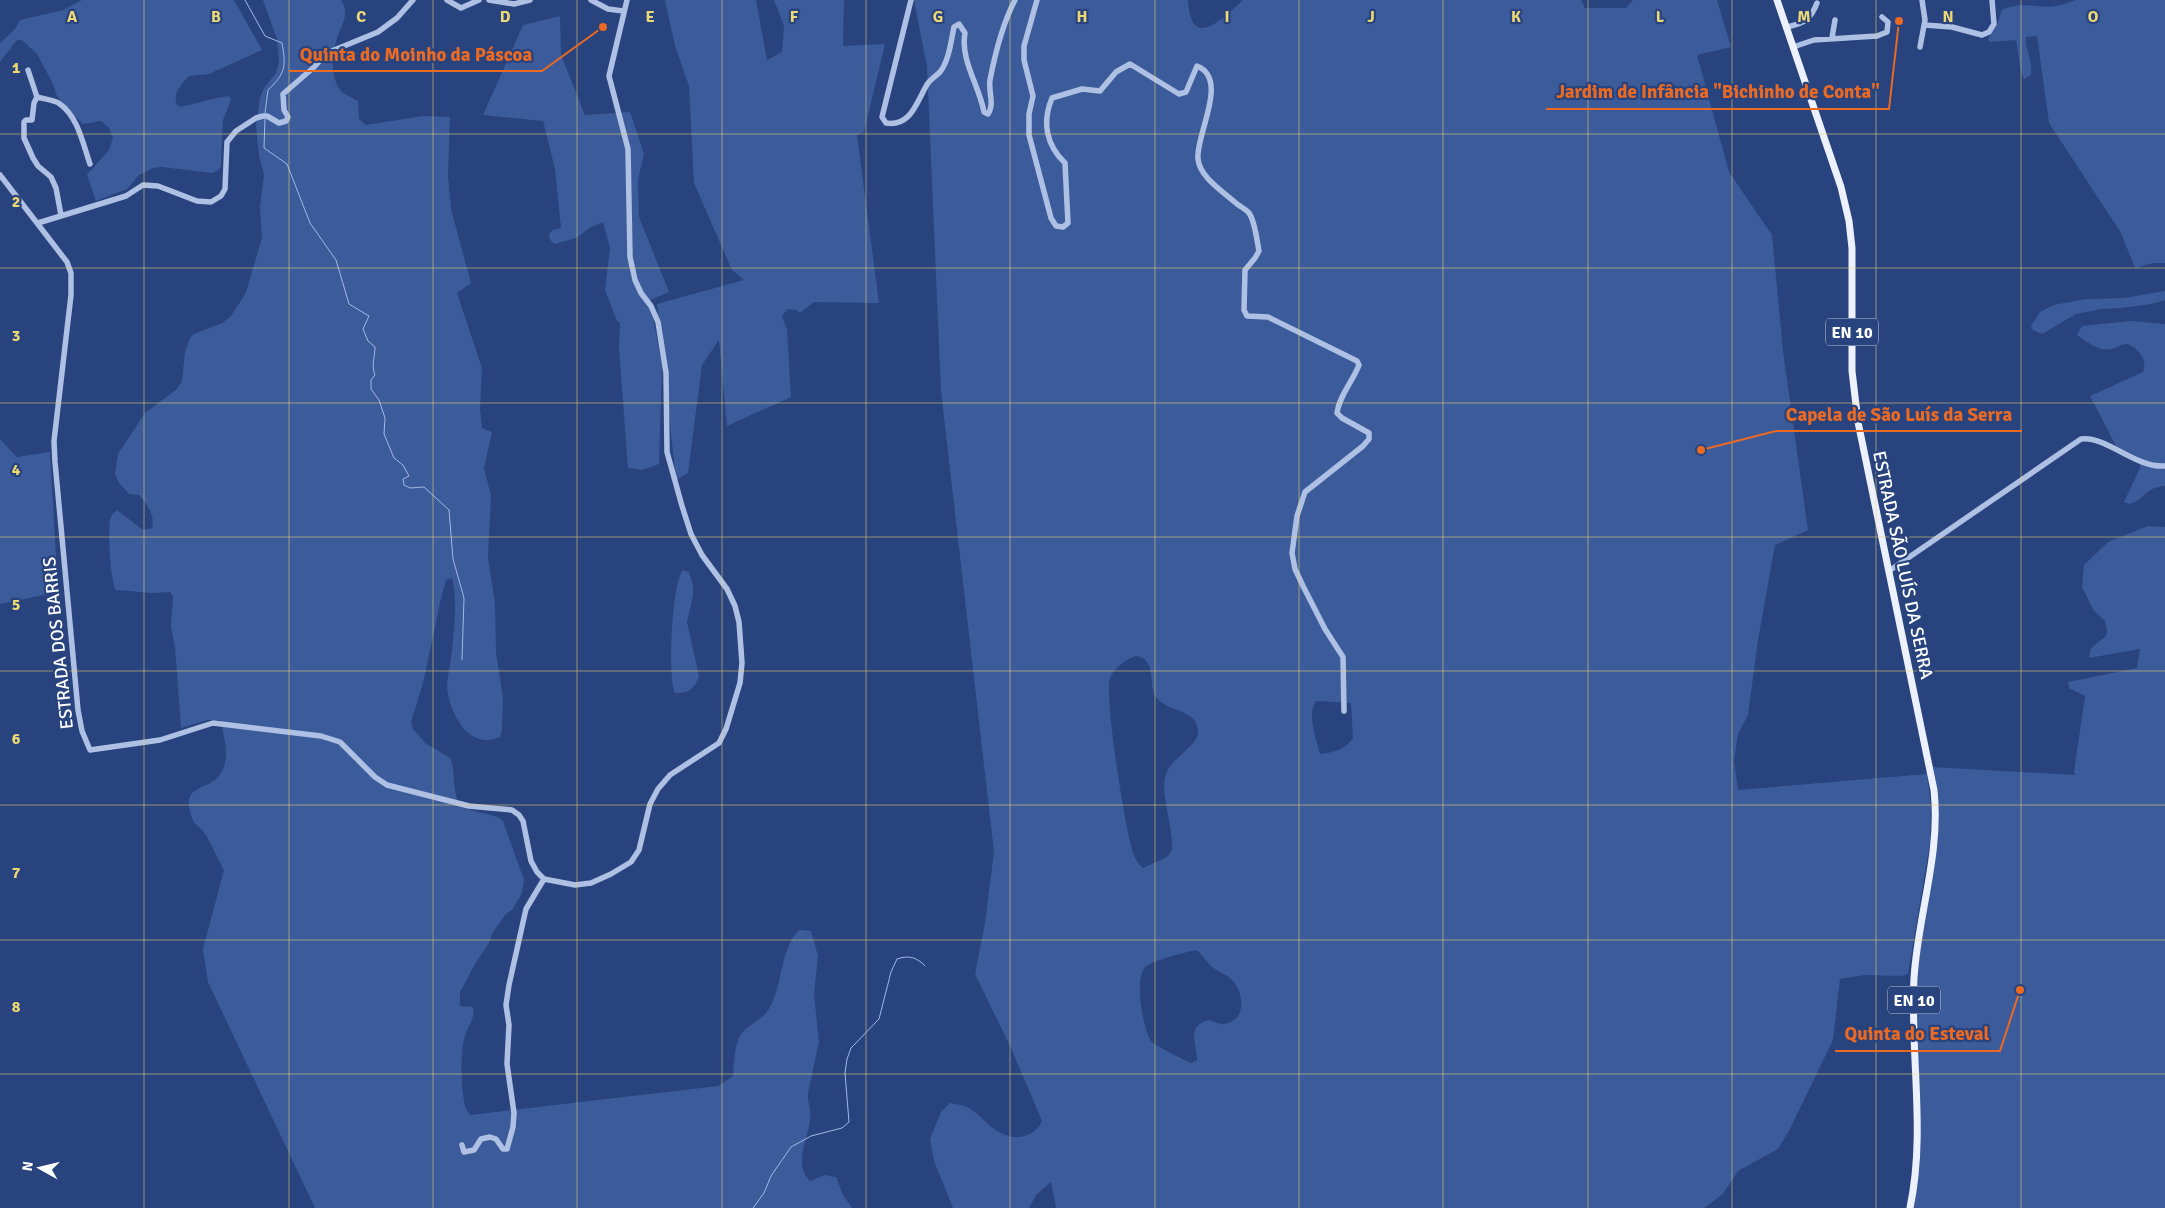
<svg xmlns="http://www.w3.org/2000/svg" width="2165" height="1208" font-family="Signika,sans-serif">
<rect width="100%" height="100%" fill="#28437d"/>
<!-- green -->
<path fill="#3c5b9a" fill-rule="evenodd" d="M82 0H234L262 50 209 74 189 76C181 85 172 93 177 105L181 107 216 98 229 96 231 100 223 120 221 166 219 170 212 173 162 167 153 168 139 175 127 189 96 201 87 175 109 150 113 138 109 128 101 121 83 124 75 117 57 96 52 82 37 54 22 40H17L0 62V43L15 29 20 20 63 10Z
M263 0H341C349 12 344 21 339 33 332 49 329 77 341 91 345 95 353 98 358 101L359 119 366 125 423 116 450 117 448 176 451 209 471 283 457 293 482 368 480 409 482 428 492 432 484 468 491 496 488 557 495 604 496 652 503 698 502 730 500 737C469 751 450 714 447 688 447 679 450 667 451 658 454 632 458 603 452 578L446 580 442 594 423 683 411 722 413 729 425 743 450 758C456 772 452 787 458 801 463 814 494 811 503 821L524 880 522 893 512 910 506 914 493 932 489 943 475 964 460 992V1006L473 1007C476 1020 466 1027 464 1040 460 1057 461 1092 466 1109L470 1115 718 1086 733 1076C734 1064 734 1049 739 1038 744 1026 759 1022 767 1012 784 987 778 952 799 930L811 931 818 956 814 994 819 1042 808 1093C807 1102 812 1111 810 1120 808 1139 793 1165 810 1181L824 1175 836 1177 843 1195 852 1208H315L208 982 203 949 224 870C219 862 208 836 202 830 197 825 193 823 191 815 180 780 213 794 223 769 230 752 223 737 221 720H207L181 728 175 647 171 627 173 596 170 592 152 593 116 590C110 581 108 531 110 520 111 516 113 513 117 510L143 530 152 528C155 515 148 506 139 495L129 494 119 483 115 474 118 454 145 413 177 389 182 381 185 352 190 338 194 334 222 323 230 317 241 301 246 292 262 238 260 207 264 175 259 156 256 126 260 97 264 88 276 73 279 63 277 39Z
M665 0H756L767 60 782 52 784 26 774 0H844L843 46 885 44 864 132 857 135 879 303 814 302 800 313 797 310 788 309 782 316 787 330 791 397 727 426 719 340 702 365 688 473 676 480 657 304 744 280 732 270 694 183 689 86 675 46Z
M914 0H1188C1191 52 1222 19 1243 0H1581L1585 8H1626L1633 0H1717L1731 47 1697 55 1729 172 1772 235 1783 351 1808 530 1775 545 1758 640 1748 715 1738 734 1734 761 1738 790 1927 774 1931 808 1930 843 1908 974 1901 976 1865 975 1840 979 1833 1040 1789 1131 1778 1149 1738 1171 1723 1194 1704 1208H1056L1051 1182 1036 1195 1029 1208H953L934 1161 930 1139 941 1112 950 1103C956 1104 963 1105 969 1108 981 1115 990 1129 1003 1134 1018 1141 1035 1136 1042 1121L1011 1048 975 974 985 923 994 852 941 391 927 67ZM1136 656C1158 660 1147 683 1156 697 1166 712 1199 709 1198 732 1198 746 1171 758 1166 774 1159 792 1174 828 1172 850L1167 857 1143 868C1135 861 1132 851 1130 841 1124 819 1104 694 1110 678 1114 668 1126 659 1136 656ZM1317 701 1351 703 1353 738C1344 750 1335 752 1321 754L1319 751C1316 738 1306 711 1317 701ZM1196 950C1202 953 1204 959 1209 964 1215 971 1225 973 1232 980 1244 992 1247 1020 1225 1024 1220 1025 1215 1022 1210 1020 1185 1025 1197 1044 1197 1060L1191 1063C1186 1061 1152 1044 1151 1041 1143 1029 1134 979 1145 967 1152 961 1186 952 1196 950Z
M2075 0H2165V263H2153L2135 268 2121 233 2049 123 2037 36 2026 37C2025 49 2033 62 2031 75L2024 79 2021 71 2016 40 1990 42 1988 39 1997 25 2002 10C2023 0 2036 9 2056 6 2063 5 2069 2 2075 0Z
M560 16 561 55 585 115 630 112 644 154 638 180 639 217 669 292 650 300 662 366 659 464 642 470 628 468 619 348 620 323 617 321 605 290 610 248 603 222 591 227 576 238 555 244 550 240 549 234 553 230 561 228 555 169 543 121 483 115 523 25Z
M2165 291V300L2151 304 2121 308 2101 309 2076 314 2042 334 2033 330 2031 326 2040 312 2054 305 2086 299 2124 298Z
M2131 321 2165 324V486C2144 487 2143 502 2129 504L2124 502 2140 468 2139 457 2116 446 2090 396 2143 372C2148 360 2139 349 2128 344 2121 344 2118 347 2112 349 2099 352 2087 342 2077 335L2082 326Z
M0 439 17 457 50 452 58 592 0 604Z
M2148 526 2165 527V1208H1906L1914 1161 1915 975 1939 819 1938 793 1933 767 2075 775 2074 772 2085 696 2069 688 2068 682 2137 668 2140 649 2089 658 2091 648 2106 636 2107 631 2105 621 2094 611 2082 587 2084 565 2108 542Z
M683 570 689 572 693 585V596L687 622 699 676C695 688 689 694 675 693 667 679 672 582 683 570Z"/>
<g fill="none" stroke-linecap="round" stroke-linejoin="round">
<!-- stream -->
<path stroke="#a2b9e5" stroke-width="1" d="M245 0 265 36 282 43C286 66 286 73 268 90L265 113
M265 119 264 148 287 164 310 223 336 260 349 304 369 316 363 329 368 341 375 347C375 357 371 365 375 375L371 380V389L379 400 385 418 384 434 394 458 403 465 409 476 403 479 404 485 410 488 424 487 449 510 453 559 464 598 462 660
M753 1208 764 1193 771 1176 791 1147 811 1136 842 1128 849 1122 845 1073 847 1059 851 1048 879 1019 891 972 897 959C908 955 917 957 925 966"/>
<!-- minor -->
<path stroke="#aec0e4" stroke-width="5.5" d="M447 0 461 8 479 0
M489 0 514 4 530 0
M591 0 608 9 623 11
M911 0 882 117 886 123C912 127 917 100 928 83 931 79 936 76 940 72 949 61 951 41 954 27L959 24 965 33C960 60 979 85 984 112L988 114C995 104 988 91 990 80 995 54 1003 23 1015 0
M1037 0 1024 46V60L1033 96 1029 114V135L1051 218 1056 226 1063 227 1068 223 1065 163C1046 145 1042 122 1052 98L1082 89 1100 91 1116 72 1130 64 1179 94 1186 92 1197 66C1230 79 1195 136 1198 159 1200 178 1224 192 1237 204 1241 207 1247 210 1249 213 1255 221 1257 241 1259 251L1255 258 1245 270 1244 310 1247 316 1268 317 1357 361 1359 365C1353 381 1339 396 1337 413L1342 418 1369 433V439L1363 446 1305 492 1297 516 1292 553 1295 569 1303 586 1325 629 1343 657 1344 711
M1924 25 1952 27 1982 35 1989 32 1994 24 1992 0
M1787 27C1804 23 1810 21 1817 3
M1832 38 1835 20
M1793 47 1814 40 1877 36 1887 32 1888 22 1882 17
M1920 47 1925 20 1922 0
M28 70 37 97 34 103 32 120H26L24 122V138L33 158 38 166 51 177 56 188 61 215
M37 97C44 99 55 100 60 104 78 117 83 144 90 164
M0 175 67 262 71 273V295L54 441 55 462 78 710 82 731 90 750 160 740 213 723 321 736 340 742 375 777 387 785 469 806 512 810 519 815 523 821 531 861 537 872 544 879 575 885 591 883 611 874 631 862 639 850 650 804 658 789 670 775 719 743 726 729 740 683 742 663 739 622 735 606 727 589 702 555 691 534 682 506 667 452 666 373 658 322 651 306 641 293 635 280 630 257 628 149 609 76 627 0
M38 223 126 196 143 185 158 186 197 201 211 202 221 196 225 189 227 142 236 131 256 118 263 116H267L279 123 286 121 288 117 284 110 283 94 313 68 327 53 378 32 397 18 413 0
M1889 571 2081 439C2107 436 2135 468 2165 466
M462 1145 464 1152 474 1150 481 1139 490 1137 496 1139 503 1149H507L513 1127 514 1113 507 1064 509 1025 506 1005 509 985 526 909 544 879"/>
<!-- major -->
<path stroke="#edf1fd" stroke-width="7" d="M1777 0 1841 187 1849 221 1852 248V371L1858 422 1934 790C1941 854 1918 914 1914 978 1910 1055 1926 1132 1910 1208"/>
</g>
<!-- grid -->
<path fill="none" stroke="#ecd874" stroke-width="1" stroke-opacity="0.55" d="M144 0V1208M289 0V1208M433 0V1208M577 0V1208M722 0V1208M866 0V1208M1010 0V1208M1155 0V1208M1299 0V1208M1443 0V1208M1588 0V1208M1732 0V1208M1876 0V1208M2021 0V1208M0 134H2165M0 268H2165M0 403H2165M0 537H2165M0 671H2165M0 805H2165M0 940H2165M0 1074H2165"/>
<g text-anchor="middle" stroke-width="4.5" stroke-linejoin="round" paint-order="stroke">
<!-- shield labels -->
<g fill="#28437d" stroke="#bec7d8" stroke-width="1">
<rect x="1826" y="318.5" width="52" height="27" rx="4"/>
<rect x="1888" y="986.5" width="52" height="27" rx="4"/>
</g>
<g font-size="16" font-weight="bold" fill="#fff">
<text x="1852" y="338">EN 10</text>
<text x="1914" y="1006">EN 10</text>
</g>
<!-- street labels -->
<g font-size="18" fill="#fff" stroke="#28437d">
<text transform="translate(1903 565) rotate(78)" y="6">ESTRADA SÃO LUÍS DA SERRA</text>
<text transform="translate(58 643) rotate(-96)" y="6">ESTRADA DOS BARRIS</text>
</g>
</g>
<g font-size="16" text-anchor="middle" font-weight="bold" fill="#ecd874" stroke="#28437d" stroke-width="4.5" stroke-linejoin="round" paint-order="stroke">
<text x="72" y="22">A</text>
<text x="216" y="22">B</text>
<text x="361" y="22">C</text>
<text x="505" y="22">D</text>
<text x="650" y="22">E</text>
<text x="794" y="22">F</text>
<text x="938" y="22">G</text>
<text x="1082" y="22">H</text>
<text x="1227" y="22">I</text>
<text x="1371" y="22">J</text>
<text x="1516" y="22">K</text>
<text x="1660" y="22">L</text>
<text x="1804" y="22">M</text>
<text x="1948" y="22">N</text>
<text x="2093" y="22">O</text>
<text x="16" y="73">1</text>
<text x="16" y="207">2</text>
<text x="16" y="341">3</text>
<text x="16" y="475">4</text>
<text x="16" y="610">5</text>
<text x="16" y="744">6</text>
<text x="16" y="878">7</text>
<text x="16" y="1012">8</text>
</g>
<!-- callouts -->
<path fill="none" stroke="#ea6a24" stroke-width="2" d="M603 27L542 71H289M1899 21L1889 109H1546M1701 450L1776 431H2022M2020 990L2000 1051H1835"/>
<g fill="#ea6a24" stroke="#28437d" stroke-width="2">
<circle cx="603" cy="27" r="5"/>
<circle cx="1899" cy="21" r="5"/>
<circle cx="1701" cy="450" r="5"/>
<circle cx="2020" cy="990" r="5"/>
</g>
<g font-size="19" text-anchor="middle" font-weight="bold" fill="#ea6a24" stroke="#28437d" stroke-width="4.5" stroke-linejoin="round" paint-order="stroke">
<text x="416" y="61">Quinta do Moinho da Páscoa</text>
<text x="1718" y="98">Jardim de Infância "Bichinho de Conta"</text>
<text x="1899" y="421">Capela de São Luís da Serra</text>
<text x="1917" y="1040">Quinta do Esteval</text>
</g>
<!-- north arrow -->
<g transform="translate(40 1168) rotate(278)" stroke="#28437d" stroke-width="4" paint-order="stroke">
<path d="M0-4L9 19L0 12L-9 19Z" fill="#ffffff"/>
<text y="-8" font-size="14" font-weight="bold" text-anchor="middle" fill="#ffffff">N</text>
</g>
</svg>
